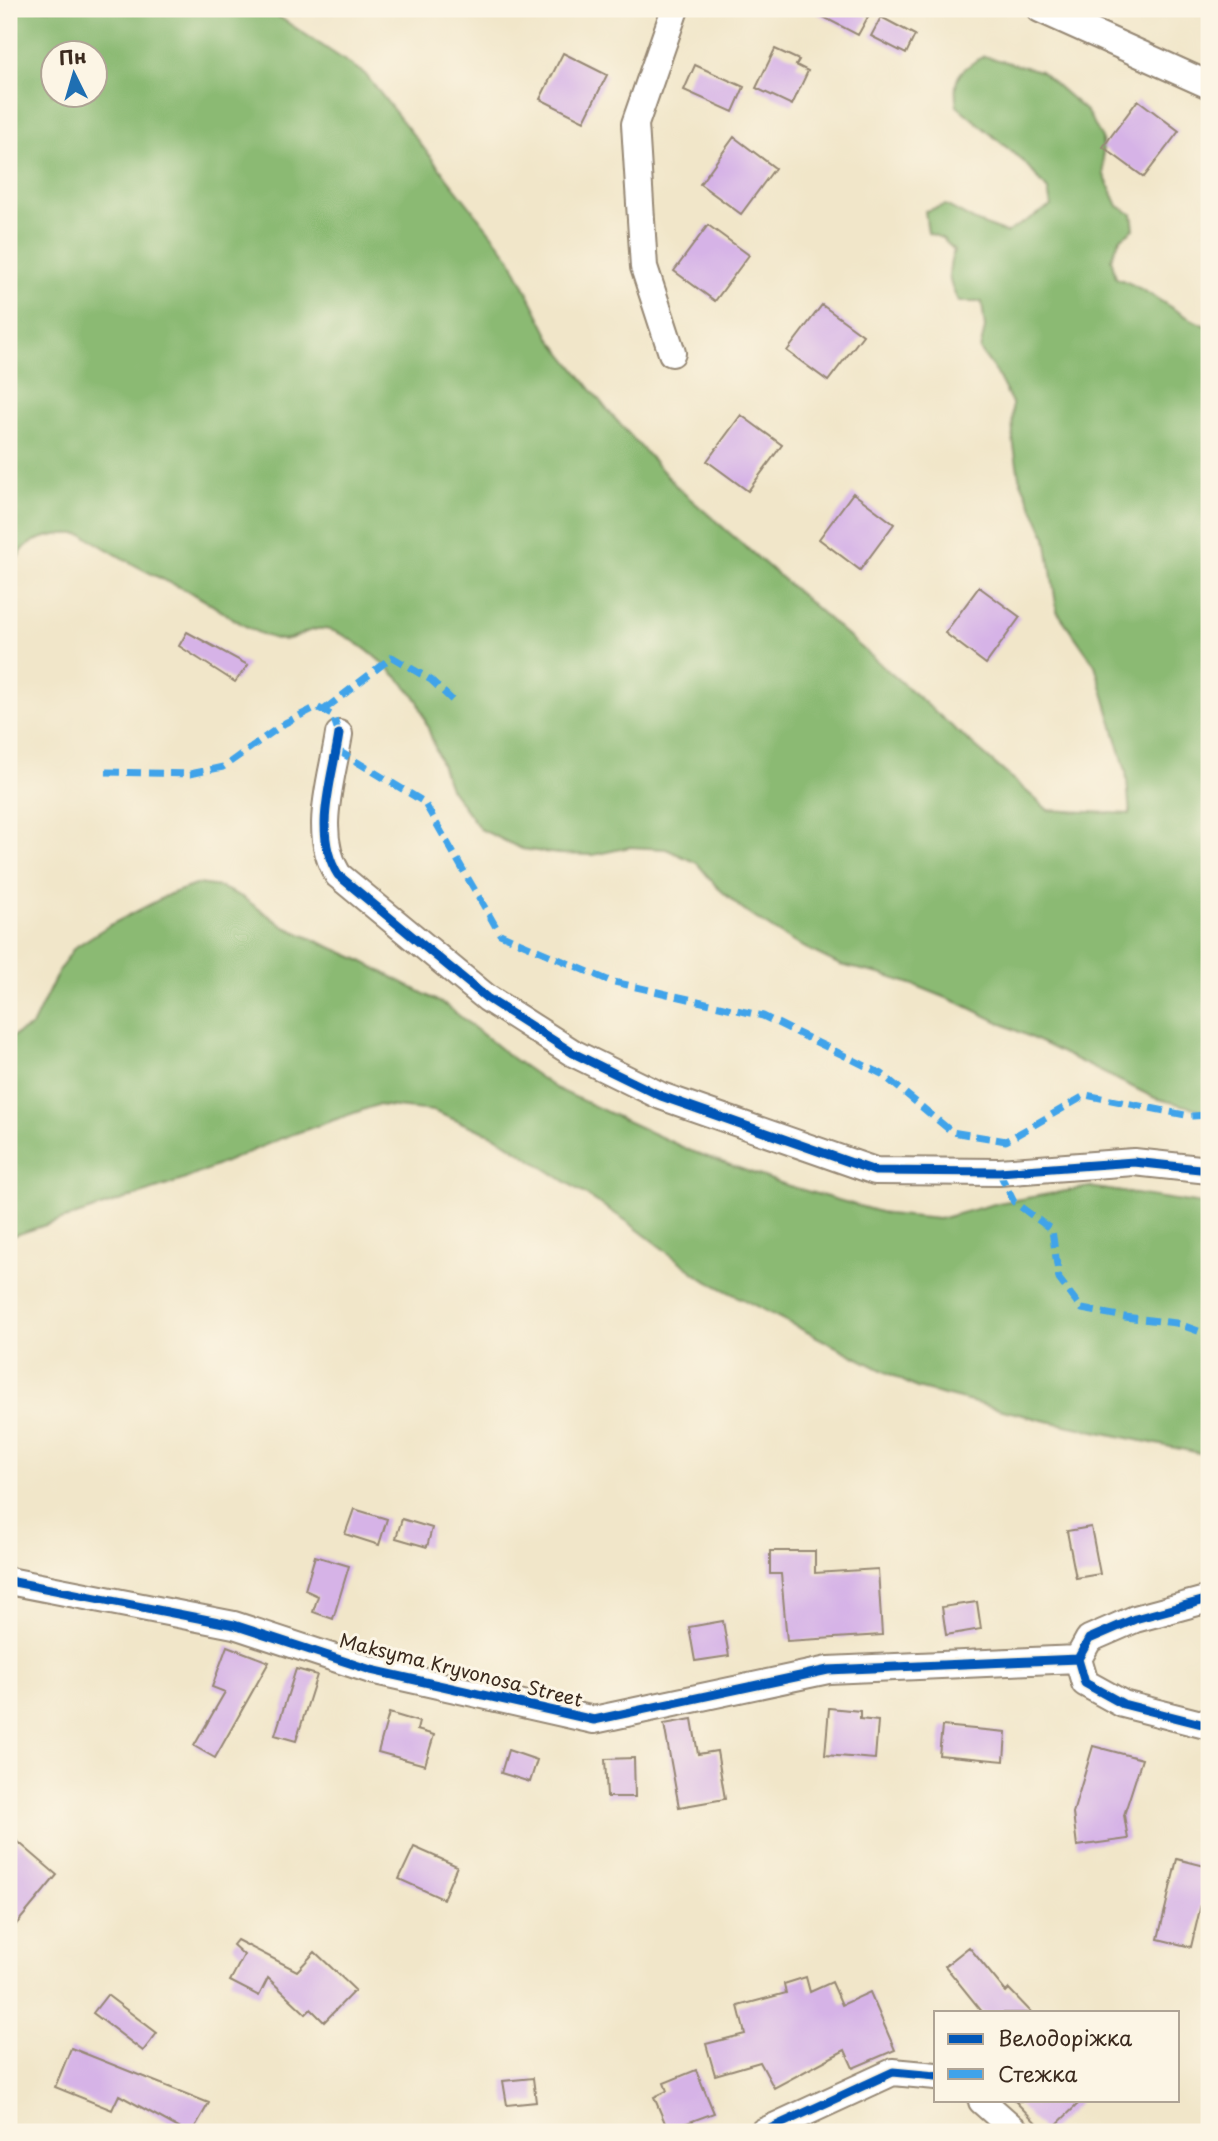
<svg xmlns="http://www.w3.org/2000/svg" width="1218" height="2141" font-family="'Playpen Sans',sans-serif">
<rect width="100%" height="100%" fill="#fcf5e5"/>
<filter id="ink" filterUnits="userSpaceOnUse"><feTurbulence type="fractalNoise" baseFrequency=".0143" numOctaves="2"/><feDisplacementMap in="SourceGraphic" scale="14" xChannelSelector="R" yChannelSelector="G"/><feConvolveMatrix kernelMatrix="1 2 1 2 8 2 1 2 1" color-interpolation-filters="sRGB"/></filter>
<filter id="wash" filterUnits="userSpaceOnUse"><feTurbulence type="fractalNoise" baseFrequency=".00686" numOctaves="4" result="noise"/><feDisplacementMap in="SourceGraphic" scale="28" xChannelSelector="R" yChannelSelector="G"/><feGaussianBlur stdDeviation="1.57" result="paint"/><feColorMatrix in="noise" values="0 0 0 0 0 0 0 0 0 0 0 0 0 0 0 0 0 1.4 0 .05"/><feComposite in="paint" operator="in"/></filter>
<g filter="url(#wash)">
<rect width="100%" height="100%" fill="#f1e6c9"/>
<!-- forest -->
<path fill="#8bba73" stroke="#637248" stroke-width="2" fill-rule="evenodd" d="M9 9H267L365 74 509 256 551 339 609 412 679 489 1048 810 1130 814 1126 771 1095 665 1057 611 1046 537 1019 477 1013 440 1012 403 996 372 980 350 985 328 982 302H959C947 281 947 272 954 250L942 238 928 233 925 211 946 205 975 221 1006 233 1051 206 1048 190 1024 162 957 106C952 77 959 70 984 56L1040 71 1087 112 1102 138 1104 175 1118 206 1132 214 1134 229 1120 239 1111 258 1116 278C1150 289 1175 315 1209 327V1112L1155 1098 964 1005 917 986 880 974 840 965 791 941 743 910 716 886 697 863 666 849 630 847 593 855 558 854 522 849 480 829 450 788 418 701C402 678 347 625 317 629 302 631 291 643 276 639 245 631 219 607 192 593 181 587 169 583 158 577 132 565 108 550 84 535 67 532 44 535 29 544 19 551 15 563 9 572ZM52 52H94V94H52Z
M198 884 220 887 242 897 285 927 360 960 447 1006 512 1058 555 1088 691 1151 789 1186 887 1214 939 1219 998 1203 1089 1187 1209 1205V1455L1042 1420 917 1388 703 1279 625 1220 495 1136 433 1111 377 1105 282 1138 183 1180 9 1237V1038L32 1026 58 972 74 948 108 926 170 894Z"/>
<g id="blocks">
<!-- building -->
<path fill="#d6b3e7" d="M808 9H853L868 17 858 35Z
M881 17 915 35 906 54 871 36Z
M775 49 799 60 796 65 808 71 792 105 756 88Z
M563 53 607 75 584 121 540 99Z
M695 65 744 87 733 112 684 90Z
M1138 100 1179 131 1144 177 1103 147Z
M734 137 775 168 741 214 700 184Z
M708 225 749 255 715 301 674 271Z
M822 305 863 335 828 381 787 351Z
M741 415 782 445 748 491 707 461Z
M853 493 894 524 860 570 819 539Z
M979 587 1020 617 986 664 945 633Z
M187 632 248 665 235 682 179 646Z
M354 1509 387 1519 379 1545 345 1534Z
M402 1519 432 1528 427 1547 396 1538Z
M1091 1527 1100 1574 1076 1578 1067 1531Z
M770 1551H815V1573L878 1569 882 1635 787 1641 781 1574H770Z
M315 1556 349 1566 333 1619 313 1612 318 1596 305 1590Z
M977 1602 981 1629 946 1635 942 1607Z
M723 1621 729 1656 695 1661 689 1627Z
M227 1646 269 1662 215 1758 194 1746 225 1692 212 1687Z
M296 1669 317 1675 296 1741 275 1735Z
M829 1708 860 1711V1719L878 1721 875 1759 825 1755Z
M389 1713 419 1722 417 1730 434 1735 425 1765 378 1752Z
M692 1719 698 1754 717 1751 725 1799 679 1807 664 1724Z
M942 1726 1006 1732 1004 1761 939 1755Z
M1093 1746 1142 1759 1124 1815 1128 1839 1077 1846 1073 1813Z
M508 1750 537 1760 530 1782 501 1773Z
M634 1758 635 1797H607L605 1759Z
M9 1834 57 1875 9 1933Z
M414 1847 457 1866 443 1899 399 1879Z
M1177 1859 1209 1867V1898L1203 1896 1191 1947 1158 1939Z
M237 1940 297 1971 315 1952 355 1990 324 2022 311 2009 306 2014 268 1978 259 1996 230 1981 244 1955 233 1945Z
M969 1947 1006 1992 1009 1989 1032 2013H983L945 1966Z
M806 1977 810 1992 832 1982 842 2005 870 1992 895 2050 853 2068 845 2050 774 2088 760 2062 715 2075 706 2044 745 2034 738 2006 786 1993 784 1984Z
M107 1995 157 2033 143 2051 93 2013Z
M71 2048 209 2103 192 2132H186L119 2095 112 2110 55 2087Z
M696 2070 714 2113 668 2130 654 2097 667 2091 664 2083Z
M533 2078 536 2102 507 2105 503 2081Z
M1015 2101H1081L1049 2132H1045Z"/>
</g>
</g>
<g filter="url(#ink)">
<use href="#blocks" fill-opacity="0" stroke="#968874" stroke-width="2"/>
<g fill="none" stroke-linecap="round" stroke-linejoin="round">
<!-- minor casing -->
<g stroke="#968874" stroke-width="30">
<path id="minor" d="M1040 9 1209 85
M672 353 644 267 635 124 675 9
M339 734C332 781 312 833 338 875L487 998 573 1053 661 1096 875 1171 999 1172 1134 1162 1209 1170
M9 1581 234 1625 371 1670 594 1720 828 1670 1078 1659
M1078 1659 1085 1683 1123 1704 1209 1726
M1078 1659 1089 1639 1135 1619 1209 1599
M982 2101 1017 2132
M763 2132 893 2072 936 2076"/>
</g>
<!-- minor -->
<use href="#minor" stroke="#fff" stroke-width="26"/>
<!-- quiet -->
<path stroke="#3fa3ea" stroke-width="7" stroke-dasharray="14 7" stroke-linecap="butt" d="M325 709 392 657 431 680 452 700
M337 750 424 802 500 934 610 981 763 1016 882 1074 952 1132 1006 1141 1086 1095 1190 1116 1209 1115
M106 772 190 774 223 767 285 723 317 707 333 716 339 734
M999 1172 1014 1202 1052 1230 1059 1279 1082 1309 1125 1317 1176 1323 1209 1335"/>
<!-- cycleway casing -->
<g stroke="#fcf5e5" stroke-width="13">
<path id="cycleway" d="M339 734C332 781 312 833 338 875L487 998 573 1053 661 1096 875 1171 999 1172 1134 1162 1209 1170
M9 1581 234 1625 371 1670 594 1720 828 1670 1078 1659
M1078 1659 1085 1683 1123 1704 1209 1726
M1078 1659 1089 1639 1135 1619 1209 1599
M763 2132 893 2072 936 2076"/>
</g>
<!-- cycleway -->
<use href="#cycleway" stroke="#0057b8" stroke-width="9"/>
</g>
</g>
<g text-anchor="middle" stroke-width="6" stroke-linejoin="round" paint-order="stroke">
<!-- street labels -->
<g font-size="19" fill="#3b2a1e" stroke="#fcf5e5">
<text transform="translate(461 1670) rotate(14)" y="7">Maksyma Kryvonosa Street</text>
</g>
</g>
<!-- margin -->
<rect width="1218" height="2141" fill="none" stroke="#fcf5e5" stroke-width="35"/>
<!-- legend -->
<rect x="934" y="2011" width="245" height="91" fill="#fcf5e5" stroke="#afa495" stroke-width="2"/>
<rect x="948" y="2034" width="35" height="10" fill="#0057b8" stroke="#afa495" stroke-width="2"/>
<text x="998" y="2046" font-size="21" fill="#3b2a1e">Велодоріжка</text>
<rect x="948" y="2069" width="35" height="10" fill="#3fa3ea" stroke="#afa495" stroke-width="2"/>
<text x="998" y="2082" font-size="21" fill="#3b2a1e">Стежка</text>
<!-- north arrow -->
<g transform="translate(74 74) rotate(355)"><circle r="33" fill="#fcf5e5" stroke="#afa495" stroke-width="2"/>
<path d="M0-5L12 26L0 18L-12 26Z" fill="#1f6fb2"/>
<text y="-10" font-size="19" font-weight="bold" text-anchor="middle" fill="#3b2a1e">Пн</text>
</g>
</svg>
